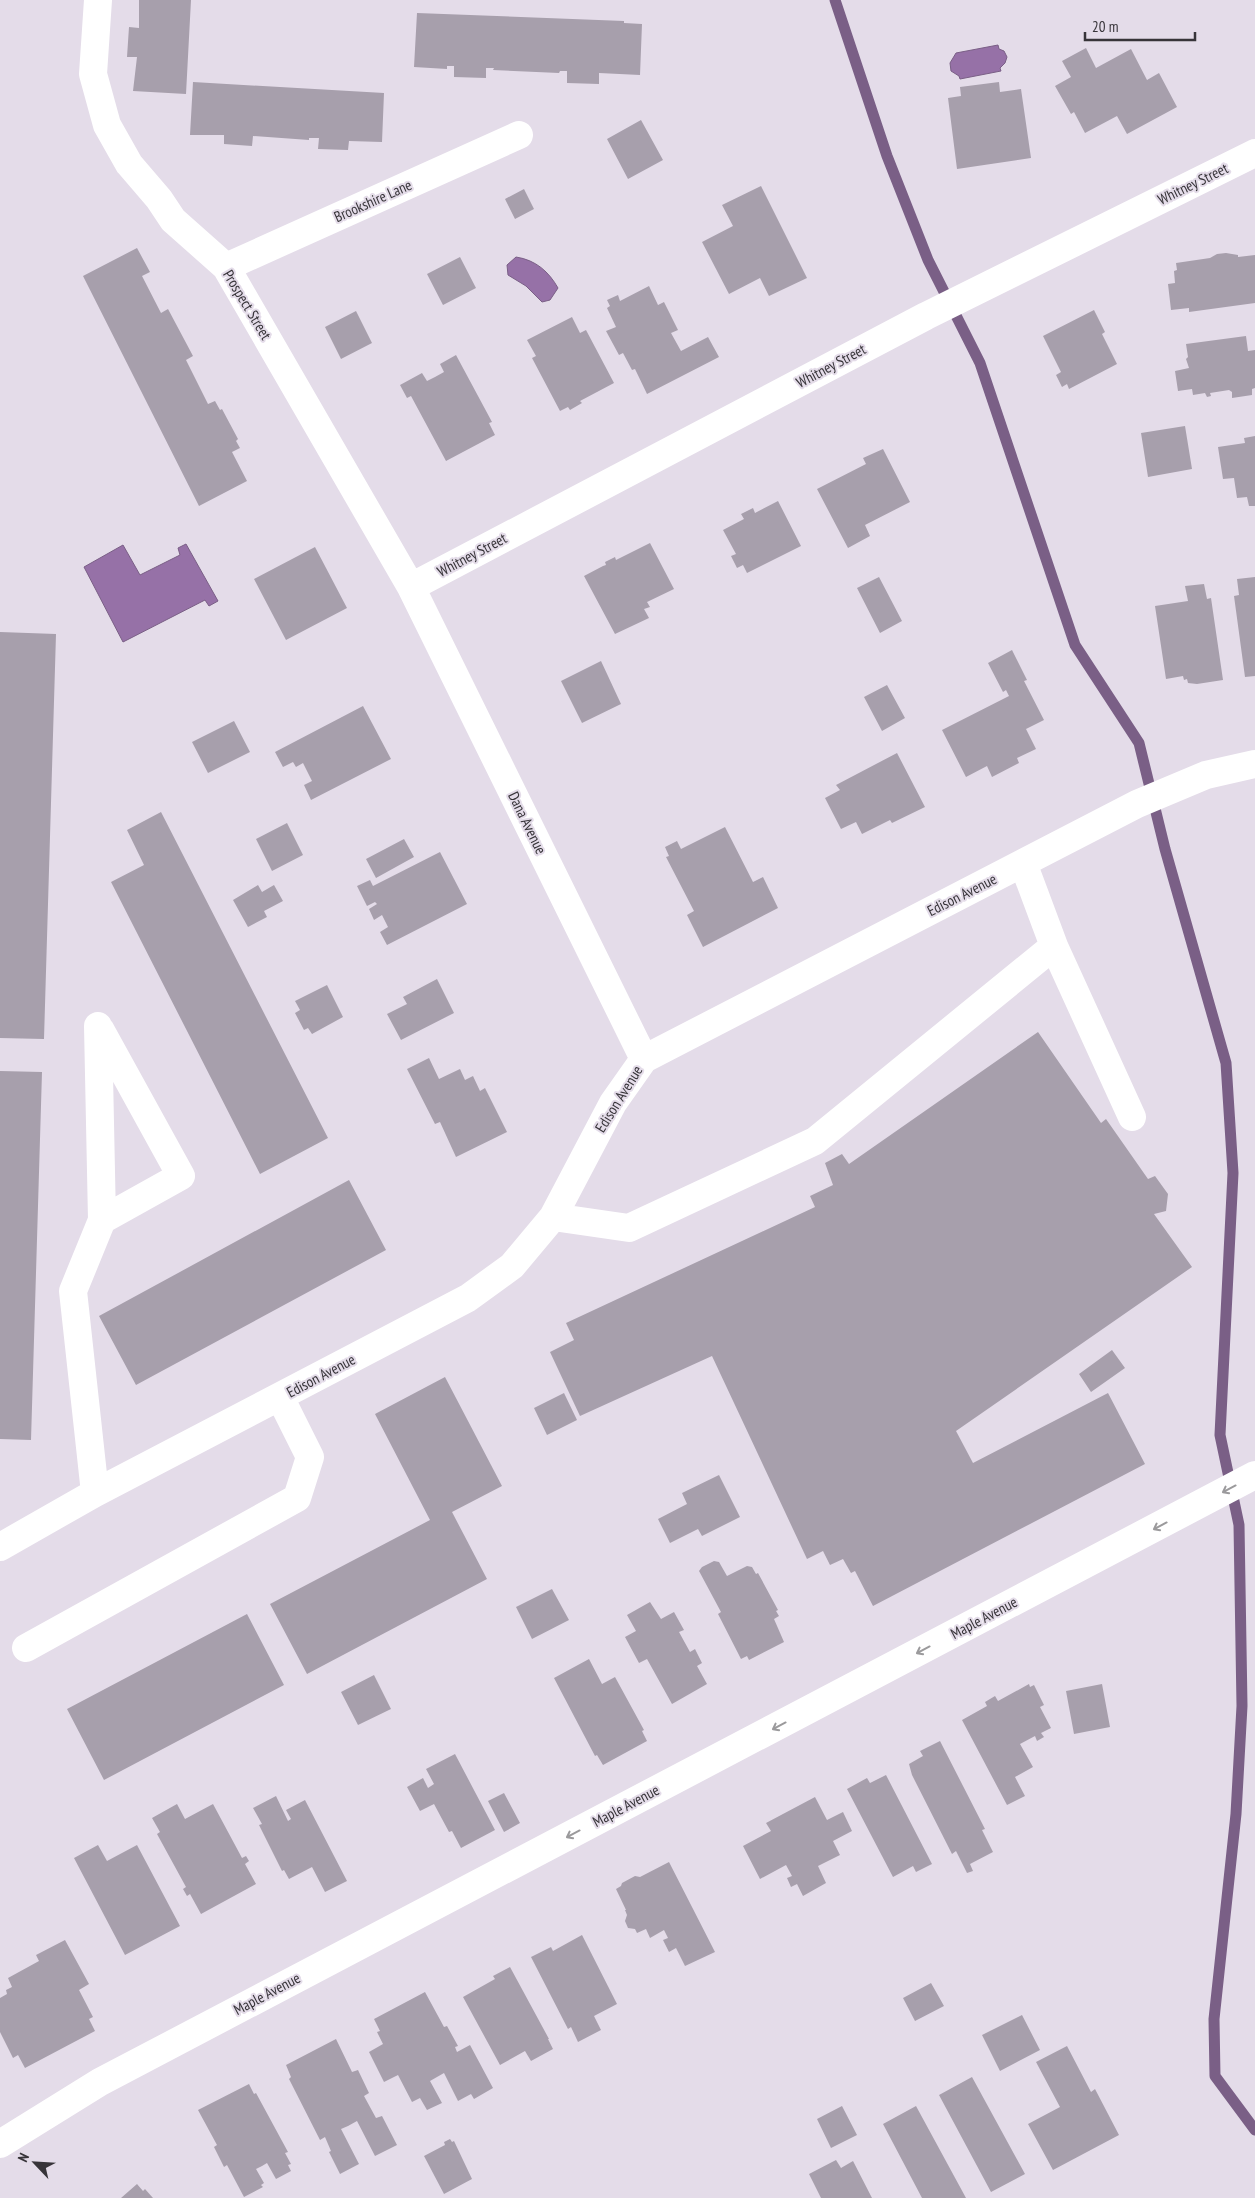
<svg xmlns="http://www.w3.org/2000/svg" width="1255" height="2198" font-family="'PT Sans Narrow',sans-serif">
<rect width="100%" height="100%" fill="#e4dce9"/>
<!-- water -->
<path fill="#9671a7" stroke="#7a5f86" d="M998 45 999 49 1004 51 1007 57 1005 63 1000 68 1001 71 960 79 959 76 951 71 950 63 956 53Z
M516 257C536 260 549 272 558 288L550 300 542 302 526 286 508 275 507 265Z
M186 544 218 601 209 606 205 600 123 642 84 567 123 545 140 575 180 555 178 548Z"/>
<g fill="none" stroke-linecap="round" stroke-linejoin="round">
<!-- stream -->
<path stroke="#7a5f86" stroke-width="11" d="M835 0 887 156 928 260 980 363 1075 645 1139 743 1165 849 1226 1063 1233 1173 1220 1435 1239 1525 1242 1706 1236 1814 1214 2019 1215 2076 1255 2130"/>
</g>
<!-- building -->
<path fill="#a79fac" d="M139 0H191L186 94 133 91 137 57H127L129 27 139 28Z
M417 13 624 21V23L642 24 640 75 599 73V84L567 83V71H560L559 73 493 70 494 68H486V78L454 77V66H447V69L414 67Z
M1086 48 1096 68 1131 49 1147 80 1159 73 1177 107 1127 134 1117 116 1085 133 1074 112 1071 114 1055 86 1071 77 1062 61Z
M193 82 384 93 382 142 349 141 348 150 318 149 319 138H309V140L253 136 252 146 224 144V135H190Z
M999 82 1000 92 1021 89 1031 158 957 169 948 98 961 96 960 87Z
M641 120 663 160 628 179 607 139Z
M761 186 807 278 769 296 760 278 729 294 702 242 733 226 722 205Z
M524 189 534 209 515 219 505 199Z
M137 248 150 272 142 276 161 313 168 309 193 356 186 360 208 404 215 401 220 410 222 409 238 439 236 441 240 448 232 452 247 481 199 506 83 276Z
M1226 253 1238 255V257L1255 255V303L1189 312V308L1171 310 1168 284 1175 283 1174 271 1177 270 1176 263 1210 258 1217 254Z
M460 257 476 288 443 305 427 274Z
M649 286 658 305 664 302 678 330 671 333 681 351 708 337 719 357 647 394 635 369 632 370 623 353 619 355 606 331 616 327 607 308 610 306 607 300 618 295 620 301Z
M1094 310 1105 332 1102 334 1117 364 1069 389 1067 384 1062 387 1056 375 1061 372 1043 336Z
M356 311 372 343 341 359 325 327Z
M572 317 580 333 586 330 614 383 580 401 582 403 570 410 568 407 560 411 532 358 536 356 527 340Z
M1246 336 1248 351 1255 350V388L1252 389V395L1232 398V392L1229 390 1210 393 1211 396 1207 397 1205 393 1193 395 1192 389 1178 391 1175 371 1189 368 1186 359 1188 357 1186 344Z
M456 355 492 422 489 423 495 435 446 461 411 396 407 398 400 385 422 373 427 381 435 377 444 372 440 364Z
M1185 426 1192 469 1148 477 1141 433Z
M1255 436V506H1249L1247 497 1237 498 1234 478 1223 479 1218 447 1245 443 1244 438Z
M883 449 910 502 865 525 870 536 848 548 817 489 866 464 863 458Z
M778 501 801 546 747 573 743 565 737 568 731 556 736 554 723 530 744 519 741 514 753 508 755 513Z
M650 543 674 589 647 602 650 607 644 609 649 618 615 634 584 576 603 566 606 565 605 562 615 557 616 560Z
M315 547 347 608 286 640 254 579Z
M879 577 902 621 880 633 857 588Z
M1255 577V676L1245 677 1234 596 1239 595 1237 579Z
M1204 584 1207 599 1211 598 1223 680 1197 684 1188 683 1187 679 1184 680 1183 676 1166 679 1155 606 1188 601 1185 586Z
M0 632 56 634 44 1039 0 1038Z
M1012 650 1027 680 1024 681 1044 720 1026 729 1036 749 1017 758 1019 763 992 777 987 766 966 777 942 730 1009 696 1006 690 1003 692 988 663Z
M601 661 621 704 582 723 561 681Z
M887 685 905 718 882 731 864 697Z
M363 706 391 759 311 800 304 785 312 781 303 763 296 767 293 762 283 767 275 752Z
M234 721 250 752 208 773 192 742Z
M897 753 925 807 892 823 890 820 862 834 856 822 841 829 825 798 840 790 836 785Z
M161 812 328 1138 260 1174 111 882 144 865 127 830Z
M287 823 303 855 272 871 256 839Z
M725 827 753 882 763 877 778 908 703 947 687 915 694 911 666 857 669 856 665 847 677 841 681 849Z
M404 839 414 857 376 878 366 859Z
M440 852 467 904 387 945 380 932 388 927 382 915 374 920 369 909 377 904 375 902 367 906 357 886 370 880 373 886Z
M258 885 262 892 274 885 283 901 264 911 267 917 248 927 233 900Z
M437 979 454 1013 401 1040 387 1014 407 1004 403 997Z
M327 985 343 1017 312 1034 308 1028 304 1030 295 1013 300 1010 295 1001Z
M1038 1032 1101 1123 1106 1119 1148 1179 1155 1176 1168 1194 1166 1211 1154 1214 1192 1267 956 1431 973 1463 1108 1393 1145 1464 873 1606 855 1571 851 1573 843 1559 830 1565 823 1551 807 1559 712 1356 580 1416 550 1352 574 1340 566 1323 815 1207 810 1196 833 1185 825 1163 842 1154 849 1164Z
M429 1058 439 1079 460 1069 465 1080 473 1076 480 1091 485 1088 507 1132 456 1157 440 1122 435 1124 407 1069Z
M0 1071 42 1072 31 1440 0 1439Z
M349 1180 386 1250 136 1385 99 1316Z
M1112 1350 1125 1368 1091 1392 1079 1374Z
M445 1377 502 1486 452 1512 487 1579 307 1674 270 1604 430 1520 375 1414Z
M564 1393 577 1420 547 1435 534 1408Z
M719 1475 740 1517 702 1536 698 1529 670 1543 658 1519 687 1504 682 1493Z
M714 1561 719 1562 727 1576 747 1566 752 1567 756 1574 758 1573 778 1610 776 1611 779 1616 774 1619 784 1642 749 1660 747 1656 741 1659 718 1614 721 1612 699 1571 702 1567Z
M552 1589 569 1620 532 1639 516 1607Z
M650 1602 661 1619 674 1612 684 1630 679 1632 690 1652 695 1649 702 1663 697 1666 707 1684 672 1704 647 1659 639 1663 625 1637 636 1631 627 1615Z
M247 1614 284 1685 104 1780 67 1709Z
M589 1659 602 1684 615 1677 644 1730 642 1731 647 1741 603 1765 597 1755 595 1756 554 1678Z
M374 1675 391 1709 358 1725 341 1692Z
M1029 1684 1030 1687 1034 1685 1044 1705 1040 1707 1051 1728 1041 1733 1044 1737 1037 1741 1035 1736 1020 1744 1033 1767 1015 1777 1025 1796 1007 1805 962 1720 987 1706 985 1702 995 1696 998 1701Z
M1102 1684 1110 1727 1074 1734 1066 1691Z
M940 1741 985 1829 982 1830 993 1852 970 1864 973 1871 967 1873 956 1851 952 1854 912 1775 909 1764 923 1756 920 1751Z
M455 1754 495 1830 461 1848 452 1831 449 1832 434 1804 420 1811 407 1787 423 1778 428 1788 434 1784 426 1769Z
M886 1775 932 1864 916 1872 913 1866 893 1877 847 1789 867 1778 870 1783Z
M504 1793 520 1823 504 1832 488 1801Z
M276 1796 288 1821 291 1819 286 1810 305 1800 347 1881 325 1892 312 1867 289 1879 284 1870 282 1871 259 1825 262 1824 253 1808Z
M815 1797 827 1820 843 1812 852 1831 833 1841 840 1855 818 1866 826 1883 803 1896 797 1884 791 1887 787 1878 792 1876 786 1865 760 1879 743 1846 771 1831 766 1823Z
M177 1804 185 1819 213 1804 242 1858 246 1856 249 1861 245 1864 256 1884 201 1914 190 1894 187 1896 183 1889 186 1887 157 1834 160 1832 152 1818Z
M98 1845 107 1861 137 1845 180 1926 125 1955 74 1858Z
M669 1862 715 1952 685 1966 676 1948 669 1952 663 1940 668 1938 664 1930 650 1938 646 1929 637 1933 635 1929 628 1928 625 1921 627 1915 625 1910H626L616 1889 621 1886 622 1883 635 1876 640 1877Z
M582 1935 617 2004 594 2016 601 2030 578 2042 571 2027 568 2029 531 1957 551 1947 553 1951Z
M65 1940 89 1984 79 1990 93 2017 89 2019 95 2031 25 2068 18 2055 13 2058 0 2032V1998L7 1994 6 1990 12 1987 8 1978 39 1961 36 1955Z
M510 1967 549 2039H548L553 2049 531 2061 525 2051 500 2065 463 1997 495 1979 493 1976Z
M931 1983 944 2006 915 2021 903 1998Z
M425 1992 444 2027 447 2026 458 2046 455 2047 457 2052 470 2045 493 2088 474 2099 471 2094 458 2101 444 2073 430 2081 442 2103 427 2110 420 2098 412 2102 398 2075 384 2082 369 2052 383 2044 377 2032 380 2031 374 2019Z
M1022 2015 1040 2050 1000 2071 982 2035Z
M336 2039 352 2072 358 2070 369 2093 364 2096 376 2118 382 2116 397 2145 375 2156 357 2121 348 2126 341 2129 359 2164 340 2174 329 2152 331 2151 325 2137 320 2140 289 2079 291 2077 286 2065Z
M1067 2046 1091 2092 1095 2089 1119 2135 1053 2170 1028 2124 1060 2107 1036 2062Z
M972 2077 1025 2174 991 2192 939 2095Z
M249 2084 254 2094 256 2093 288 2152 285 2153 291 2164 288 2165 291 2171 276 2179 267 2163 262 2166 256 2169 264 2183 261 2185 263 2187 244 2197 227 2165 224 2167 214 2147 217 2145 198 2110Z
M842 2106 857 2135 831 2148 817 2119Z
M916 2106 966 2198H922L883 2124Z
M450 2139 452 2142 454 2141 472 2179 444 2194 424 2156 445 2145 444 2142Z
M836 2160 841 2168 853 2161 872 2198H821L809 2174Z
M137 2184 143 2191 145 2189 153 2198H121Z"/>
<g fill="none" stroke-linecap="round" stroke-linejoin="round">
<!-- minor -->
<path stroke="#fff" stroke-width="28" d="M98 0 93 74 107 125 129 164 159 199 173 220 226 267 411 587 644 1059
M226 267 519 135
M411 587 926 316 1255 153
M1054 946 1132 1117
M100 1029 181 1176 102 1220
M553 1217 629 1228 815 1141 1054 946 1023 863
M95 1493 73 1291 102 1220 98 1026
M0 1547 95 1493 468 1298 512 1266 553 1217 613 1103 644 1059 1137 804 1206 775 1255 764
M26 1648 297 1498 310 1457 280 1397
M0 2144 100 2082 1255 1475"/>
</g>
<!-- one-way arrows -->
<defs><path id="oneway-shaft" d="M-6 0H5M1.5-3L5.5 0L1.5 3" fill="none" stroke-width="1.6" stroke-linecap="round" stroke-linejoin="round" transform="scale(1.25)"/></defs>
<g stroke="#9b9a9c">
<use href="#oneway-shaft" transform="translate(1229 1489) rotate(152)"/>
<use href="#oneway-shaft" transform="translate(1160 1526) rotate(152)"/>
<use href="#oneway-shaft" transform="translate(923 1650) rotate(152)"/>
<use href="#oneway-shaft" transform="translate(779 1726) rotate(152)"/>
<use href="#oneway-shaft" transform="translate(573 1834) rotate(152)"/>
</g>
<g text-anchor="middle" stroke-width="4" stroke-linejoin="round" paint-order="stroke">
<!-- street labels -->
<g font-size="15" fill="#373439" stroke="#e4dce9">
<text transform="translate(1193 184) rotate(-26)" y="5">Whitney Street</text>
<text transform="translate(373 201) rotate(-24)" y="5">Brookshire Lane</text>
<text transform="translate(247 305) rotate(59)" y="5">Prospect Street</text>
<text transform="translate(831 366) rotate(-28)" y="5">Whitney Street</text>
<text transform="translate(472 555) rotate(-28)" y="5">Whitney Street</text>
<text transform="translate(527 823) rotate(64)" y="5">Dana Avenue</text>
<text transform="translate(962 895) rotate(-27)" y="5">Edison Avenue</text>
<text transform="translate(619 1099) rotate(-58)" y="5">Edison Avenue</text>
<text transform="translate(321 1376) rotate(-28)" y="5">Edison Avenue</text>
<text transform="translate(984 1618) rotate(-28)" y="5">Maple Avenue</text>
<text transform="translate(626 1806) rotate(-28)" y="5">Maple Avenue</text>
<text transform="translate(267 1994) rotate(-28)" y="5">Maple Avenue</text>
</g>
</g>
<!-- north arrow -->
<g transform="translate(35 2163) rotate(295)" stroke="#e4dce9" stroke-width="4" paint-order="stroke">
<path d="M0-4L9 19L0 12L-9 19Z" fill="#373439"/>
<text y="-8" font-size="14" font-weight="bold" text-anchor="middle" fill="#373439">N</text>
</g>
<!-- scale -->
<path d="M1085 32v8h110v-8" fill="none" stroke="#373439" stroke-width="2.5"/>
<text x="1092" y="32" font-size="15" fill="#373439" stroke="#e4dce9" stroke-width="4" paint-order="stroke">20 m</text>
</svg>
